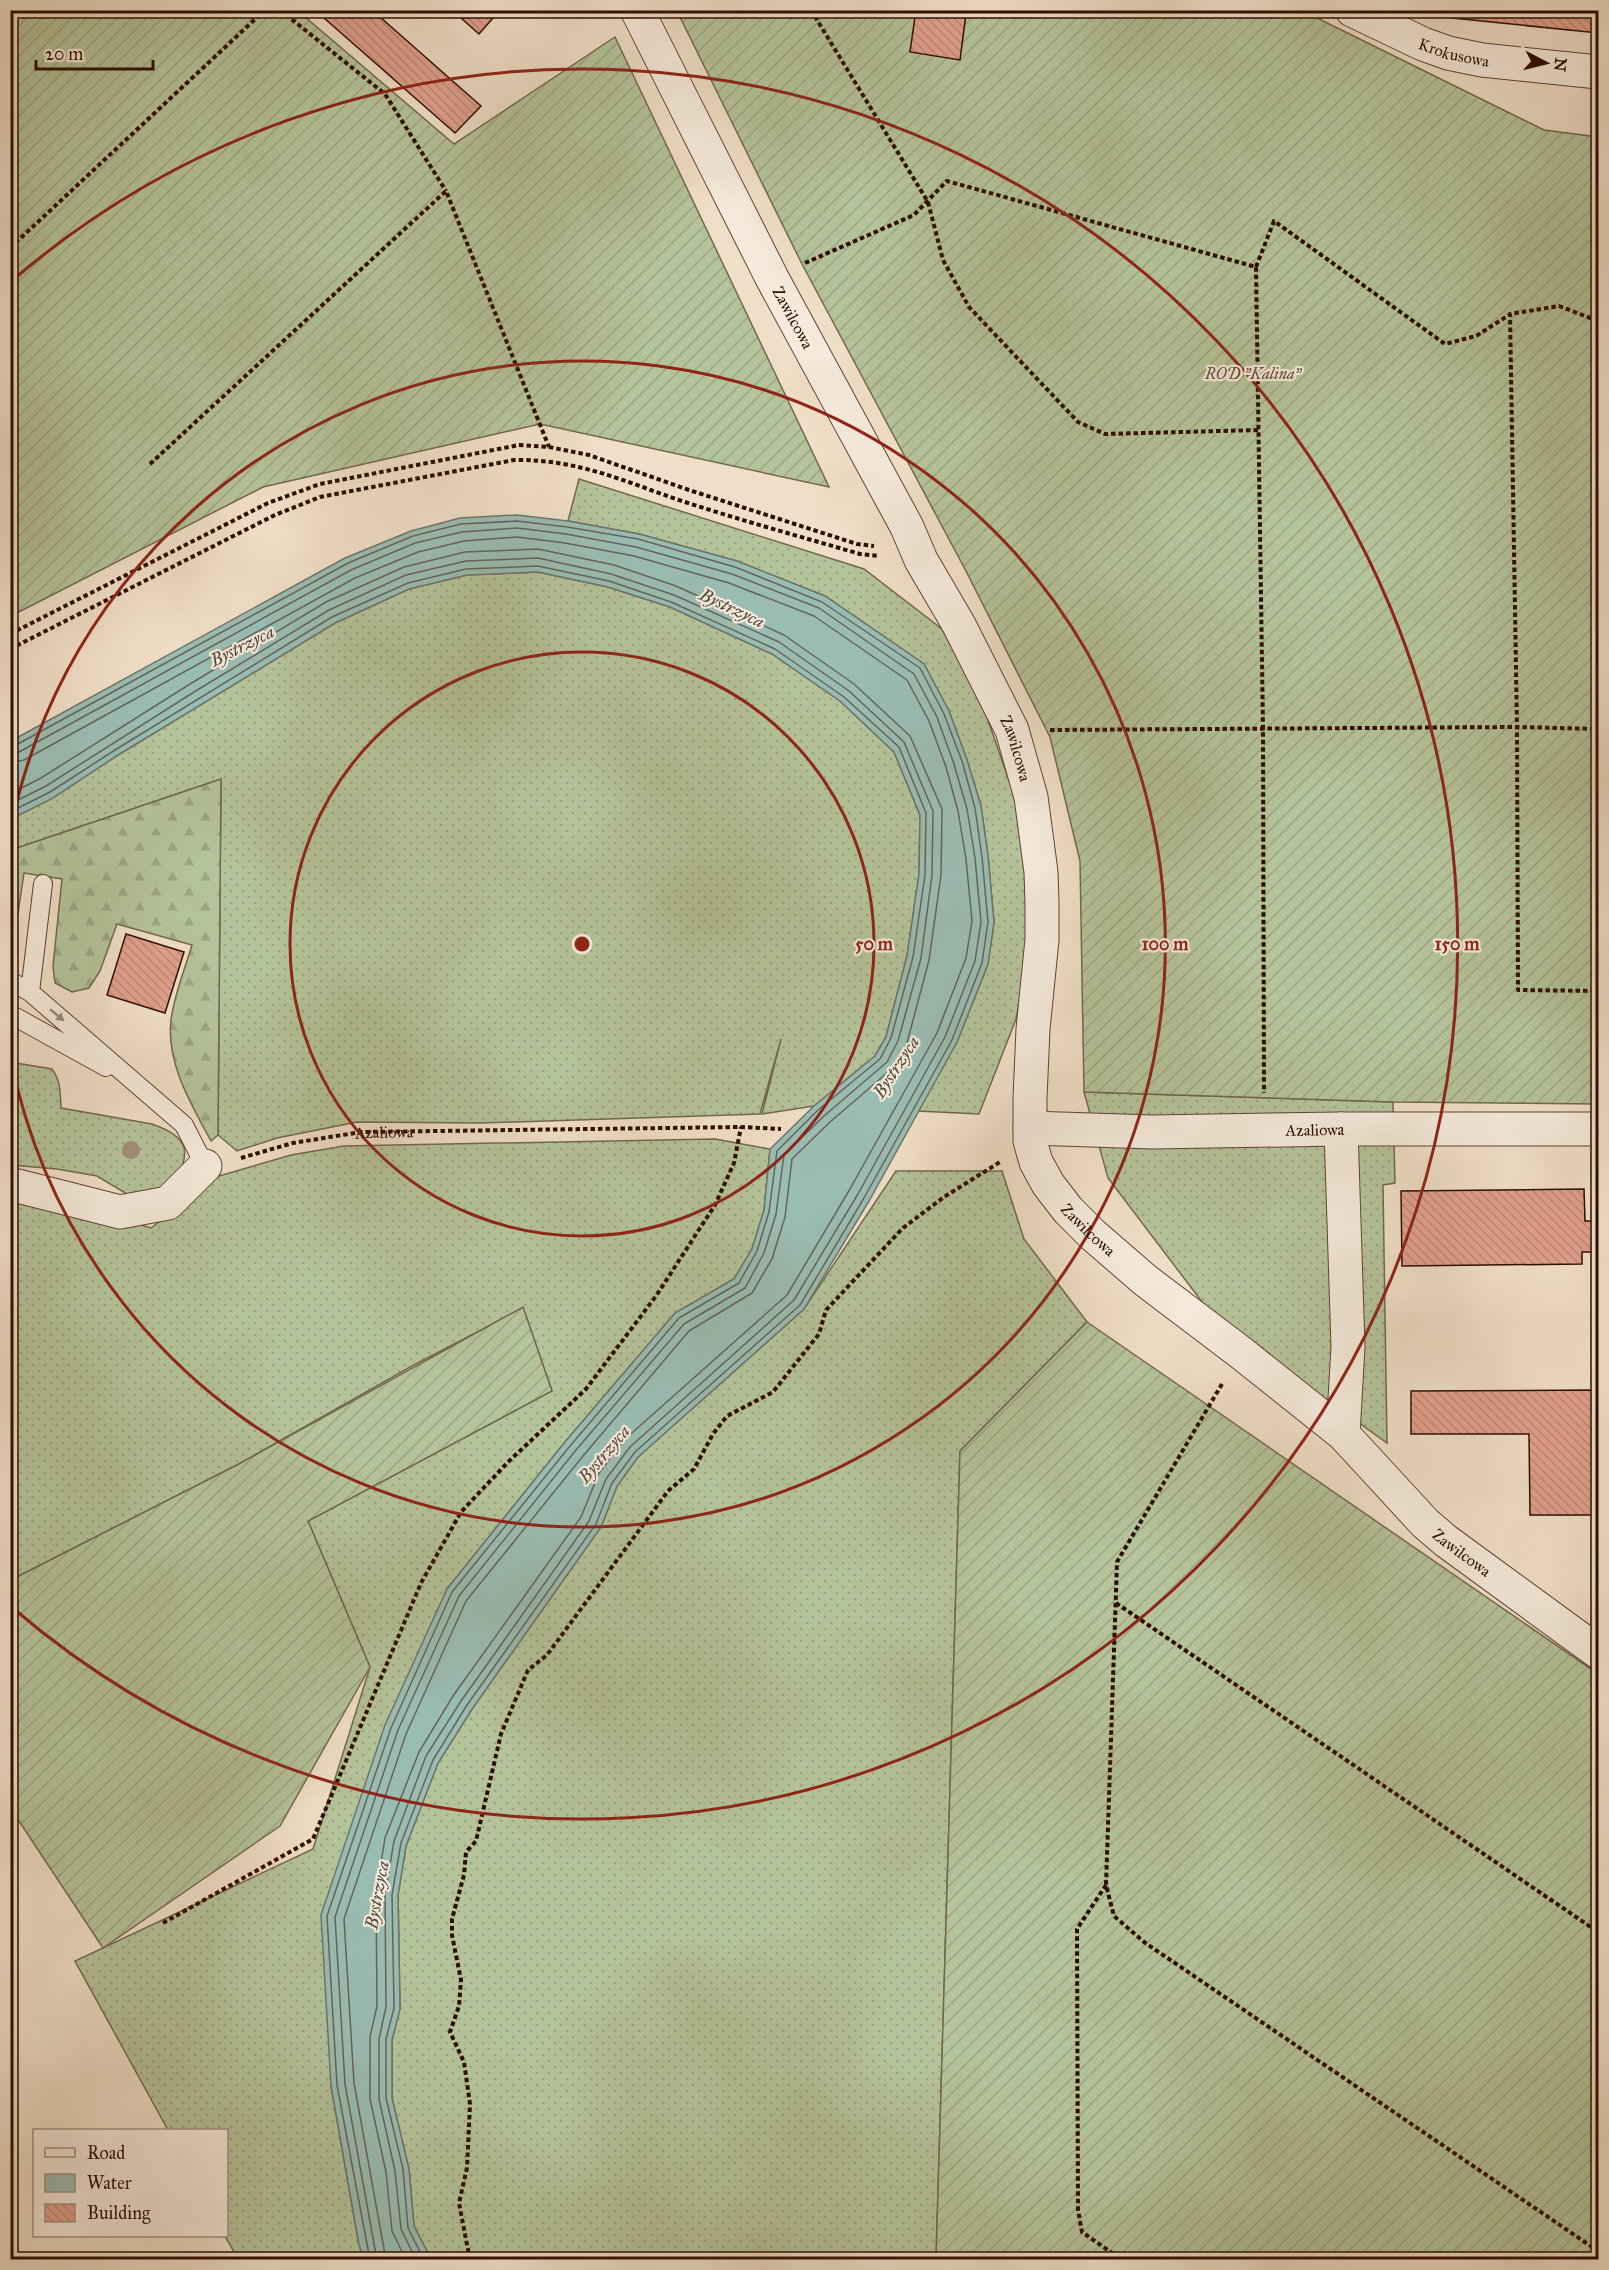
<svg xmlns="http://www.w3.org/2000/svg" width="1609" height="2270" font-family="'IM FELL Great Primer',serif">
<defs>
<pattern id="grass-dots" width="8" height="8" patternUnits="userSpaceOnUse" patternTransform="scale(1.5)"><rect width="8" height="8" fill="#b5c39a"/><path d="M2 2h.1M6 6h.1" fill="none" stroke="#9ca683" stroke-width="1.8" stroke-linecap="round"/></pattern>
<pattern id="forest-firs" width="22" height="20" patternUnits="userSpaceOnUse" patternTransform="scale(1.5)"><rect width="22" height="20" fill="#b5c39a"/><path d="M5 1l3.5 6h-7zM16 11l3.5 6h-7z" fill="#9ca683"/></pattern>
<pattern id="garden-furrows" width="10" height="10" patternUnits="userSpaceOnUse" patternTransform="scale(1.5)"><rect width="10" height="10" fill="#b5c39a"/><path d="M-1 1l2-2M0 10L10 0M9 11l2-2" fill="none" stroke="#9ca683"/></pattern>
<pattern id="building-back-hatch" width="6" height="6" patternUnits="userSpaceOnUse" patternTransform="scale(1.5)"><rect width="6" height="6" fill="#e0a08d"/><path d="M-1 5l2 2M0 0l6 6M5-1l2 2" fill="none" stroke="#c08978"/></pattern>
</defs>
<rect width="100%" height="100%" fill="#f0dfc8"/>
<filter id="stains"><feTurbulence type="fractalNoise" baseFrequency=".00333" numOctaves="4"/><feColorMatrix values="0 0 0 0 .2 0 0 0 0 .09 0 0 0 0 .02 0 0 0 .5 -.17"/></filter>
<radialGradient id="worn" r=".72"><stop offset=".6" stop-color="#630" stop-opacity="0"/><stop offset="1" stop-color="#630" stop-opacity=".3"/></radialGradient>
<!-- grass -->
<path fill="url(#grass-dots)" stroke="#71684d" stroke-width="1.5" d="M579 479 864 569 942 629 981 700 1014 795 1024 849 1028 915 1027 961 1016 1019 979 1114 918 1111 957 1042 988 964 994 922 988 856 981 806 967 760 949 711 924 664 825 596 737 561 639 534 568 521Z
M538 572 608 587 670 607 772 654 840 701 894 752 920 815 919 874 907 956 886 1037 875 1056 814 1106 762 1114 781 1039 760 1114 481 1123 357 1122 277 1138 237 1151 218 1135 221 779 11 850V819L53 797 118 755 335 623 409 589 467 575Z
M10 1062 52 1069C61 1081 60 1093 61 1108L152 1124C192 1138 190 1152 174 1186L135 1199 97 1176 57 1169 11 1165Z
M1084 1092 1393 1102 1395 1183 1383 1185 1387 1443 1215 1319 1108 1178Z
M715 1139 770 1149 764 1210 752 1249 734 1279 675 1313 565 1442 447 1589 331 2086 359 2245 364 2259H238L225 2236 226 2130H168L75 1961 313 1849 370 1667 308 1521 552 1391 523 1308 412 1366 237 1465 11 1580V1186L151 1228 169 1214 202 1181 291 1155 344 1146Z
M896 1171H1002L1024 1239 1087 1322 960 1451 936 2259H431L414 2226 409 2169 392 2098V2040L400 2009 398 1895 406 1846 438 1763 472 1709 601 1527 617 1486 638 1457 804 1309Z"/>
<!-- forest -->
<path fill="url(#forest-firs)" stroke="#71684d" stroke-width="1.5" d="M221 779 218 1135 211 1141C191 1104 166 1063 171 1020 174 995 185 969 192 945L117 924 100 971 89 988 72 992 55 983 53 966 62 879 24 873 17 920 11 919V850Z"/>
<!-- garden -->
<path fill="url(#garden-furrows)" stroke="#71684d" stroke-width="1.5" d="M11 10 298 11 454 144 615 37 829 487 540 424 263 487 11 616Z
M677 11H1303L1544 130 1598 137V1104L1393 1102 1084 1092 1080 861 1050 737 966 571 802 264Z
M523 1307 552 1391 308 1521 370 1667 280 1826 103 1948 11 1809V1580L237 1465Z
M1087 1322 1598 1674V2259H936L960 1451Z"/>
<!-- water -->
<path fill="#9abdb3" stroke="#6e766b" stroke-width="1.5" d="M517 515 568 521 639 534 737 561 825 596 924 664 949 711 967 760 981 806 988 856 994 922 988 964 957 1042 869 1201 804 1309 638 1457 617 1486 601 1527 472 1709 438 1763 406 1846 398 1895 400 2009 392 2040V2098L409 2169 414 2226 431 2259H364L359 2245 331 2086 321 1915 385 1725 447 1589 565 1442 675 1313 734 1279 752 1249 764 1210 770 1149 814 1106 875 1056 886 1037 907 956 919 874 920 815 894 752 840 701 772 654 670 607 608 587 538 572 467 575 409 589 335 623 118 755 53 798 11 819V741L345 558 411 531 460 518Z"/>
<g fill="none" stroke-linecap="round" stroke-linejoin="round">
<!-- shore -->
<path stroke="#64645a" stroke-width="1.5" d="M10 746 16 745 348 563 413 536 461 524 517 521 567 527 638 539 735 567 822 602 920 668 944 714 962 761 975 808 982 857 988 922 982 963 952 1040 864 1198 800 1305 635 1452 612 1483 596 1524 467 1705 433 1760 401 1843 392 1895 394 2008 386 2039V2098L403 2169 408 2228 424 2260
M10 753 19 752 351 570 415 543 462 532 517 528 566 534 636 547 732 574 819 608 914 674 937 717 954 764 967 809 975 858 981 922 975 961 945 1037 858 1194 794 1300 630 1447 606 1479 589 1521 461 1701 426 1756 394 1841 385 1895 386 2007 379 2039V2099L395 2171 401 2229 416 2260
M10 763 24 760 355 578 418 552 464 541 517 537 565 543 634 556 729 583 814 616 907 680 929 721 946 767 958 811 966 859 972 921 966 958 937 1033 850 1189 787 1295 624 1440 599 1473 581 1517 453 1696 419 1752 385 1838 376 1894 377 2006 370 2037V2099L386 2172 392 2231 406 2260
M10 794 41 778 190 684 326 602 404 567 465 552 538 549 614 565 676 586 784 635 854 684 910 736 942 809 941 875 929 960 907 1043 894 1067 830 1122 792 1159 785 1217 772 1259 752 1293 689 1331 583 1456 466 1601 406 1734 344 1919 354 2083 386 2260
M10 804 46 786 194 692 329 610 406 575 466 561 538 558 611 574 674 595 779 642 849 691 904 742 933 811 932 875 921 958 898 1041 887 1062 824 1116 784 1155 776 1214 764 1253 745 1288 684 1324 576 1450 459 1596 398 1730 335 1917 345 2084 377 2260
M10 812 50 792 115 750 332 617 408 583 466 569 538 566 609 581 671 602 775 649 844 697 899 747 926 813 925 875 913 957 891 1038 880 1059 818 1110 777 1151 769 1212 757 1251 739 1283 679 1318 570 1446 452 1592 391 1728 327 1916 337 2085 370 2260"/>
</g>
<!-- building -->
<path fill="url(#building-back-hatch)" stroke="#2d0c00" stroke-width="1.5" d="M315 10H372L481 106 455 133Z
M452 10H500L479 34Z
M916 10H947L966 14 960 60 910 52Z
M1434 10H1598V33L1433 16Z
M126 934 184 952 165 1013 107 995Z
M1584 1189 1585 1221H1598V1252H1582V1264L1402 1266 1401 1191Z
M1598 1390V1515H1530L1529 1434H1411V1391Z"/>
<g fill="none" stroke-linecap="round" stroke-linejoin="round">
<!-- lane casing -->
<g stroke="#5e4132" stroke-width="20">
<path id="lane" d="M10 981 30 992 184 1125 205 1166
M30 992 43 884
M10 1014 106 1067"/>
</g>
<!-- street casing -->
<g stroke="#5e4132" stroke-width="35">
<g id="street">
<path id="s2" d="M637 10 772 278 907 527 921 560 959 625 1012 730 1031 797 1041 872 1042 903V940L1033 1029 1030 1098V1141L1036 1162 1048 1184 1068 1210 1093 1235 1145 1280 1240 1352 1343 1434 1425 1523 1446 1541 1598 1652"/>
<path id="s3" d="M1352 10 1423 44 1448 53 1482 60 1598 72"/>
<path id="s4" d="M1030 1128 1152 1132 1341 1129H1598"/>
<path d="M1341 1129 1348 1347 1343 1434"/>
<path d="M10 1184 120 1212 168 1203 205 1166"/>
</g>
</g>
<!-- path -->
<g stroke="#2d0c00" stroke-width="4" stroke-dasharray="4.5 3" stroke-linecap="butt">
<path d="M280 10 385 94 446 191"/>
<path d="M811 10 928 202 943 260 969 307 1078 422 1105 434 1259 430"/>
<path d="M10 248 265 10"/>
<path d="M805 263 914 215 947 181 1256 267 1263 728 1264 1093"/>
<path d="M1256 267 1274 221 1445 344 1476 336 1509 315"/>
<path d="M1598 321 1559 306 1510 314 1517 727 1518 990 1598 991"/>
<path d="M150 464 446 191 549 447"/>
<path d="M10 634 268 503 320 484 519 445 549 447 589 455 689 490 857 544 874 546"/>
<path d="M10 649 275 515 320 497 514 460C579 459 625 482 685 502 743 521 802 537 860 554L879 556"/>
<path d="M1050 730 1517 727 1598 729"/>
<path id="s1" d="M241 1158 293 1143 361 1132 741 1127 781 1129"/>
<path d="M1222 1384 1117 1562 1106 1885 1114 1916 1144 1942 1598 2251"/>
<path d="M1116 1603 1598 1932"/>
<path d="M1106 1885 1077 1929 1078 2210 1082 2232 1122 2260"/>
<path d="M163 1923 313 1839 421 1583 461 1512 508 1462 586 1389 656 1296 715 1205 734 1163 741 1127"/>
<path d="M470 2260 459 2203 467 2168 470 2104 464 2062 450 2032 459 2006 461 1980 452 1935V1919L464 1875 466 1852 476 1841 501 1734 528 1670 547 1655 668 1491 694 1469 713 1434 727 1416 773 1392 819 1334 826 1310 903 1228 944 1197 1000 1162"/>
</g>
<!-- lane -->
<use href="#lane" stroke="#f5eadb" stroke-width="18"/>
<!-- street -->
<use href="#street" stroke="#f5eadb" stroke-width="33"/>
</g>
<!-- trees -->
<circle fill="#9f8e78" cx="131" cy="1150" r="9"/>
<!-- one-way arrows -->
<defs><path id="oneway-solid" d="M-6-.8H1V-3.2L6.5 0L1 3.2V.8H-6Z" transform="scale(1.5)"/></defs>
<use fill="#9b8678" href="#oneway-solid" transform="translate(57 1015) rotate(40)"/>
<!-- distance rings -->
<g fill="none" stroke="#8f2418" stroke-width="3">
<circle cx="582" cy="944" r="292"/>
<path d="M11 828A583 583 0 1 1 11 1060"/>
<path d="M14 279A875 875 0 1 1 14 1609"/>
</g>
<g text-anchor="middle" stroke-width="4.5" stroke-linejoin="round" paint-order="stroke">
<!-- street labels -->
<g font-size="16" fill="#2d0c00" stroke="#f5eadb">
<text dy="6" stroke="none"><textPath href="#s3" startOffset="111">Krokusowa</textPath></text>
<text dy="6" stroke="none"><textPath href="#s2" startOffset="345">Zawilcowa</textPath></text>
<text dy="6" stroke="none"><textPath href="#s2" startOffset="831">Zawilcowa</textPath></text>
<text dy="6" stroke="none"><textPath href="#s4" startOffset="285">Azaliowa</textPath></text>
<text dy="6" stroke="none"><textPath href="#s1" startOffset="146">Azaliowa</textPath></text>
<text dy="6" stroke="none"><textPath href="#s2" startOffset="1335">Zawilcowa</textPath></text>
<text dy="6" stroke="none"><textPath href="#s2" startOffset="1830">Zawilcowa</textPath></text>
</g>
<!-- park labels -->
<g font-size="16" font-style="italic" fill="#5d4c36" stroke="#f5eadb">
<text x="1253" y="379">ROD "Kalina"</text>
</g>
<!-- water labels -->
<g font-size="18" font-style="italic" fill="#534a3f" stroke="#f5eadb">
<text transform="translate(732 608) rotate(25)" y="6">Bystrzyca</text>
<text transform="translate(242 646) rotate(-27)" y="6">Bystrzyca</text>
<text transform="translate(896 1067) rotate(-57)" y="6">Bystrzyca</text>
<text transform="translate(604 1454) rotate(-50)" y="6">Bystrzyca</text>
<text transform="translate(377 1895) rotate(-80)" y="6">Bystrzyca</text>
</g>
</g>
<circle cx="582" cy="944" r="9" fill="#8f2418" stroke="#f5eadb" stroke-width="3"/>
<g font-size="18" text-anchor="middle" font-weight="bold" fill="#8f2418" stroke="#f5eadb" stroke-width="4.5" stroke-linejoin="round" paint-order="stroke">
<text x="874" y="950">50 m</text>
<text x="1165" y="950">100 m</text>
<text x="1457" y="950">150 m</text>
</g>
<!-- margin -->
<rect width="1609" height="2270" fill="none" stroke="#f0dfc8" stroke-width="36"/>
<rect x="12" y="12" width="1585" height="2246" fill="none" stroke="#2d0c00" stroke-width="3"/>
<rect x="18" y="18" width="1573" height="2234" fill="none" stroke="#2d0c00" stroke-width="1.5"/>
<!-- legend -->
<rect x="33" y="2129" width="195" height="108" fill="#f5eadb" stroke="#a59183" stroke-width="1.5"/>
<rect x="45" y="2148" width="30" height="9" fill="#f5eadb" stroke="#a59183" stroke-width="1.5"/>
<text x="87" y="2159" font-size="18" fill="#2d0c00">Road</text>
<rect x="45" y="2174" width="30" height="18" fill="#9abdb3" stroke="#a59183" stroke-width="1.5"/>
<text x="87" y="2189" font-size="18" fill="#2d0c00">Water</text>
<rect x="45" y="2204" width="30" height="18" fill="url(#building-back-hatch)" stroke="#a59183" stroke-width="1.5"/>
<text x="87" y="2219" font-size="18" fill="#2d0c00">Building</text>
<!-- north arrow -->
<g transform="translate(1546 63) rotate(97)" stroke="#f5eadb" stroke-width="4.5" paint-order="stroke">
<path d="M0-4.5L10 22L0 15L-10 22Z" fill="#2d0c00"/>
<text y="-9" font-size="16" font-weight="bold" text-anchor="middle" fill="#2d0c00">N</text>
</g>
<!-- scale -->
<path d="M36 60v9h117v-9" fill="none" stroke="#2d0c00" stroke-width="3"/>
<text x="45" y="60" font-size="18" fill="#2d0c00" stroke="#f5eadb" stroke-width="4.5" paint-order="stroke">20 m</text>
<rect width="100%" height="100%" filter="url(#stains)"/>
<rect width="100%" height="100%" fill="url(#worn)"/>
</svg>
